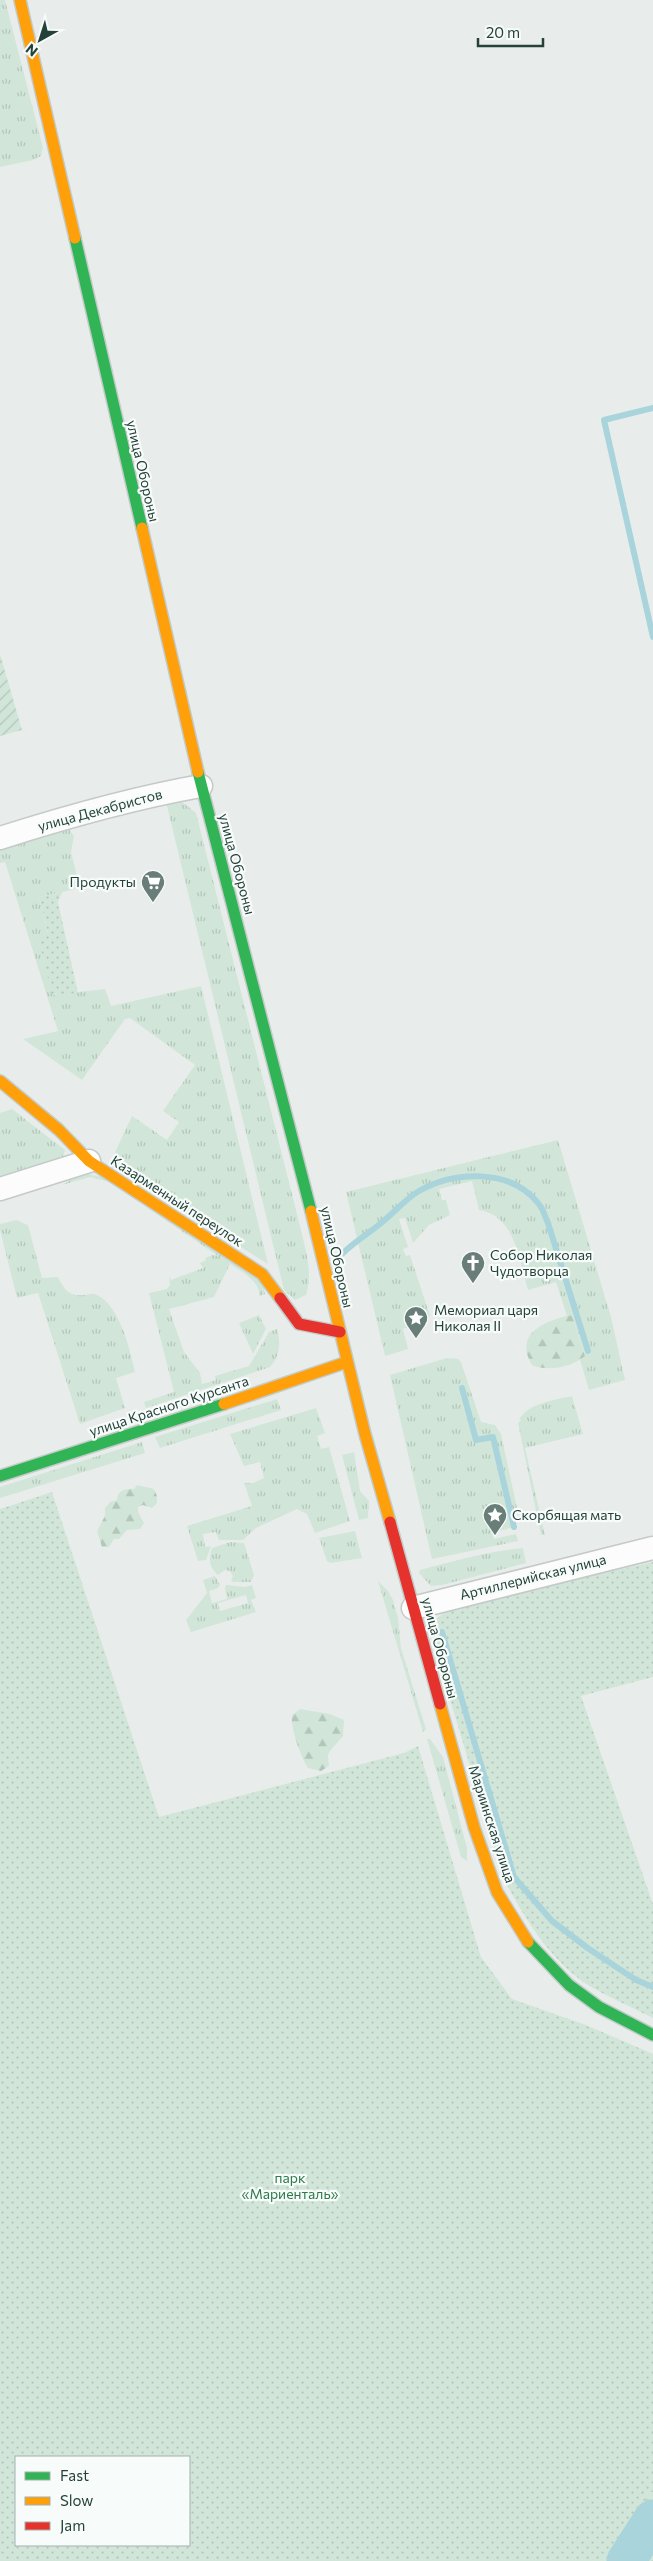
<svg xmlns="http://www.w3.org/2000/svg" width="653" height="2561" font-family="Commissioner,sans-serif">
<defs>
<pattern id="grass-tufts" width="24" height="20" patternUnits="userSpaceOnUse" patternTransform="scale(1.25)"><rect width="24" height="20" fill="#d1e6d8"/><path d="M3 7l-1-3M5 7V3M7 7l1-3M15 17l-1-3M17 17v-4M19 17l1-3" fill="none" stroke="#b3c6ba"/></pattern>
<pattern id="forest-firs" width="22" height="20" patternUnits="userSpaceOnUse" patternTransform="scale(1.25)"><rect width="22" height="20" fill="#d1e6d8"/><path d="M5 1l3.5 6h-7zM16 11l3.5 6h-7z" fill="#b3c6ba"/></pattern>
<pattern id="wetland-marsh" width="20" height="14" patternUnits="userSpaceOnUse" patternTransform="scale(1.25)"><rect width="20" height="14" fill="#d1e6d8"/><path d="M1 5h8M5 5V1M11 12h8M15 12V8" fill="none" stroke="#b3c6ba"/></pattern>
<pattern id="park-dots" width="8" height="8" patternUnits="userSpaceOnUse" patternTransform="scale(1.25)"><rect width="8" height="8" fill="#d1e6d8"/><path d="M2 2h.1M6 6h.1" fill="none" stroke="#b3c6ba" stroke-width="1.8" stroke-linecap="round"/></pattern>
<pattern id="garden-furrows" width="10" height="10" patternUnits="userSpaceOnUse" patternTransform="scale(1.25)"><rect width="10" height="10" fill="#d1e6d8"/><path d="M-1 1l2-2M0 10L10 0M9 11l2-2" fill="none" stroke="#b3c6ba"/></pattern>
</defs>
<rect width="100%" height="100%" fill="#e8edeb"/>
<!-- grass -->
<path fill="url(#grass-tufts)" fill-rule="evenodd" d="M0 0H5L43 148 41 156 33 160 0 167Z
M173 800 181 801 196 813 301 1230C306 1252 313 1273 306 1295L295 1300 284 1290 166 802 169 801 170 804H173Z
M68 828 74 836 71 852 80 888 39 897 48 934 52 995 105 989 111 1006 201 986 268 1264 109 1165 132 1116 167 1140 179 1122 163 1111 195 1065 130 1018 125 1019 82 1080 23 1039 58 1031 5 862 0 863V846Z
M12 1109 65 1150 62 1159 0 1182V1113Z
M558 1140 611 1317 625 1380 589 1390 580 1360 585 1355 572 1315 567 1316 556 1282 528 1290C519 1261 516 1216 479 1210L472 1181 439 1189 442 1200H446L450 1215 429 1225 413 1243 405 1218 399 1219 408 1247 403 1249 406 1256 410 1255 430 1316 421 1319 422 1322 403 1329 408 1349 385 1356 346 1192Z
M83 1173 111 1179 263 1283 265 1294 259 1296C261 1282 241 1271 230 1264L214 1297 169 1309 184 1352 200 1373 202 1384 216 1380 215 1376 249 1366 269 1332 277 1329C281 1342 280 1357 270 1367L146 1408 144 1402 174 1392 149 1293 167 1289 170 1285 169 1275 171 1280 203 1268 200 1263 206 1260 205 1258 213 1255 218 1256 110 1182 90 1177 62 1185Z
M16 1220 28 1225 42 1278 58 1277C64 1289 69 1297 84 1295 87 1295 92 1293 95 1294 120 1304 130 1350 135 1372L116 1378 125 1408 80 1424 38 1293 17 1298 0 1230V1224Z
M259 1315 266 1329 253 1354 239 1323Z
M447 1358 458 1359 461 1362 481 1422 495 1425 501 1434 517 1508 511 1512 514 1527 492 1533 494 1539 516 1534 518 1541 432 1559 390 1375Z
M572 1396 583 1434 525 1448 545 1535H541L519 1428 518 1423 521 1420H519C527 1403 555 1400 572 1396Z
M277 1399 281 1410 160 1448 155 1437Z
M316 1408 325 1433 317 1436 321 1449 329 1447 350 1521 315 1533 307 1514 297 1509 256 1528 243 1540H219L216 1532 203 1534 205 1547 211 1546 206 1560 198 1561 187 1526 252 1506 244 1483H253L264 1478 260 1462 244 1466 230 1434Z
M142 1442 145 1453 0 1498V1487Z
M354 1452 360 1491 369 1501 368 1518 359 1520 342 1455Z
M355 1531 362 1558 330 1563 327 1561 319 1538Z
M230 1542 244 1543 254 1575 251 1582H233L231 1581 233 1576 230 1571 225 1570 218 1575C209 1567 208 1560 212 1548Z
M523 1548 526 1563 442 1585 431 1586 419 1573 420 1570C454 1561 488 1551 523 1548Z
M215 1576 220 1585 218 1588 209 1591 212 1603 227 1599 225 1588 226 1585 245 1587 252 1585 256 1598 251 1600 256 1612 191 1632 186 1620 207 1593 203 1580ZM246 1595 248 1603 220 1611 218 1603Z
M378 1581 388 1591 393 1600 398 1618 401 1648 426 1729 423 1732Z
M427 1739H430L443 1757 467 1848V1861L461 1857Z"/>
<!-- forest -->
<path fill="url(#forest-firs)" d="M572 1315 585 1356C572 1367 548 1372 532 1365 513 1334 545 1320 572 1315Z
M137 1485 154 1489 157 1496V1503L152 1508 143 1505 138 1507V1512L144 1523 140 1529 127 1530 119 1539H114L109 1547H102L97 1531 105 1516V1508L110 1502 117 1500C117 1491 125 1488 134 1489Z
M300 1709 330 1714 344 1720 343 1736 330 1751 328 1755 329 1766 321 1771 308 1768C301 1758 290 1727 292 1715Z"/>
<!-- wetland -->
<path fill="url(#wetland-marsh)" d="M653 2483V2561H607Z"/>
<!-- park -->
<path fill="url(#park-dots)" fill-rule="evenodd" d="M62 892 58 902 78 993 52 995 39 940 48 933 39 897Z
M52 1492 159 1817 404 1753 418 1746 481 1957 512 1999 586 2025 653 2054V2483L607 2561H0V1509ZM16 2457H189V2545H16Z
M653 1562V1677L581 1696 653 1904V2018C632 2007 608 1997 588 1985 551 1961 525 1919 505 1881L434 1647C432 1624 432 1618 454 1607Z"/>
<!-- garden -->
<path fill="url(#garden-furrows)" d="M0 654 22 730 0 736Z"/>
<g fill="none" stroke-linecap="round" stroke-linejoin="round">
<!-- stream -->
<path stroke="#a9d4db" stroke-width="6" d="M653 408 604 420 653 637
M342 1254C354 1242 368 1234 381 1223 394 1213 404 1200 419 1191 454 1171 510 1168 538 1203 543 1208 545 1217 548 1223L588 1351
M462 1388 476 1440 493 1437 514 1527
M442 1632 514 1877 552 1921 589 1949 636 1980 653 1987"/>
<!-- river -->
<path stroke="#a9d4db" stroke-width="39" d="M626 2561 653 2519"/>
<!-- street casing -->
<g stroke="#c5cac8" stroke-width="25">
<path id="street" d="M0 838C66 817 133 798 201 786
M0 1189 89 1161
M413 1608 653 1548"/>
</g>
<!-- fast casing -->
<g stroke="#c3cbc8" stroke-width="14">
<path id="fast" d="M75 238 142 528
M198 772 311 1211
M0 1476 224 1404
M528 1942 569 1985 599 2007 653 2035"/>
</g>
<!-- slow casing -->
<g stroke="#c3cbc8" stroke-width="14">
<path id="slow" d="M20 0 75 238
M142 528 198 772
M0 1081 59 1130 89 1161 262 1274 280 1298
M311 1211 365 1434 390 1522
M224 1404 347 1362
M440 1704 474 1827 497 1892 528 1942"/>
</g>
<!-- jam casing -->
<g stroke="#c3cbc8" stroke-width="14">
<path id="jam" d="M280 1298 299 1324 340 1332
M390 1522 440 1704"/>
</g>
<!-- street -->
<use href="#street" stroke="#fcfcfc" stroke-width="22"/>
<!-- fast -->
<use href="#fast" stroke="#30b455" stroke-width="11"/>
<!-- slow -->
<use href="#slow" stroke="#ff9f0a" stroke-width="11"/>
<!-- jam -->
<use href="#jam" stroke="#e5322d" stroke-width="11"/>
</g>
<!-- icons -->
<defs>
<g id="supermarket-pin" transform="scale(1.25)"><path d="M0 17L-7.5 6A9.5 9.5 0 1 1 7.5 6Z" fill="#697e78" stroke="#f7fbf9"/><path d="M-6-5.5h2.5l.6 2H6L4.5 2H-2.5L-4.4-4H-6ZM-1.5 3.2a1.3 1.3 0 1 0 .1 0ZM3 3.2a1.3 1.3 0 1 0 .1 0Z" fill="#fff"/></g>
<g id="church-pin" transform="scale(1.25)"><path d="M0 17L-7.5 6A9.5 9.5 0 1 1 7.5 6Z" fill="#697e78" stroke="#f7fbf9"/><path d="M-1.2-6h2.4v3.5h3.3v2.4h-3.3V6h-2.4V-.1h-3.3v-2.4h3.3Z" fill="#fff"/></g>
<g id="sight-pin" transform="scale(1.25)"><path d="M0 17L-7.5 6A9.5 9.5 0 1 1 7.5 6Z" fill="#697e78" stroke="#f7fbf9"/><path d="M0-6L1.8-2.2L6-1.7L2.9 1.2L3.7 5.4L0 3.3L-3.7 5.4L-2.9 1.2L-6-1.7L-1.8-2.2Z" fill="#fff"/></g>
</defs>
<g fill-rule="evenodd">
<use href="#supermarket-pin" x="153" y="882"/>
<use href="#church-pin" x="473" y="1263"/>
<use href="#sight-pin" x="416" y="1318"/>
<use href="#sight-pin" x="495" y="1515"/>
</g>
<g text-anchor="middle" stroke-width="4.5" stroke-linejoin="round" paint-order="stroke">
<!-- street labels -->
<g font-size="14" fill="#24423a" stroke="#f7fbf9">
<text transform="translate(143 471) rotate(77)" y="5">улица Обороны</text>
<text transform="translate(100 810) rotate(-15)" y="5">улица Декабристов</text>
<text transform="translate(237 864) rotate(75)" y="5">улица Обороны</text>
<text transform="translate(177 1201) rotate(33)" y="5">Казарменный переулок</text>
<text transform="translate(337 1257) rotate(77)" y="5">улица Обороны</text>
<text transform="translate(169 1406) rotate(-18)" y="5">улица Красного Курсанта</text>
<text transform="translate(533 1577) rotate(-14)" y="5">Артиллерийская улица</text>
<text transform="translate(440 1648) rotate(75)" y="5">улица Обороны</text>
<text transform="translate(492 1824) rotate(72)" y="5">Мариинская улица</text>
</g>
<!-- poi labels -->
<g font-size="14" fill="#24423a" stroke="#f7fbf9" text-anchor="start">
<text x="136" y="887" text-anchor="end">Продукты</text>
<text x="490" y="1260">Собор Николая<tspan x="490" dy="16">Чудотворца</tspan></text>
<text x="434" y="1315">Мемориал царя<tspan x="434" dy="16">Николая II</tspan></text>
<text x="512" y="1520">Скорбящая мать</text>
</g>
<!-- park labels -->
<g font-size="14" fill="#2d7a4b" stroke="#f7fbf9">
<text x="290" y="2183">парк<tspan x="290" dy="16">«Мариенталь»</tspan></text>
</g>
</g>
<!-- legend -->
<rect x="15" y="2456" width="175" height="90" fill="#f7fbf9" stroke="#a3b1ad"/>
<rect x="25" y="2472" width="25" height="8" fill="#30b455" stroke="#a3b1ad"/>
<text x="60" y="2481" font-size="15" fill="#24423a">Fast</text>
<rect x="25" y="2497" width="25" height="8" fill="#ff9f0a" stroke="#a3b1ad"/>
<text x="60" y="2506" font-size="15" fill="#24423a">Slow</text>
<rect x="25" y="2522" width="25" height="8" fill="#e5322d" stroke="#a3b1ad"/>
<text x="60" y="2531" font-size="15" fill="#24423a">Jam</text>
<!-- north arrow -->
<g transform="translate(40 40) rotate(219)" stroke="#f7fbf9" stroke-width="4" paint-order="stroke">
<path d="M0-4L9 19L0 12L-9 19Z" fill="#24423a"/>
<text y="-8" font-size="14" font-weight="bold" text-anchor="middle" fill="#24423a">N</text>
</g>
<!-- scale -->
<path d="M478 38v8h65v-8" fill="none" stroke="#24423a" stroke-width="2.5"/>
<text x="486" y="38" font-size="15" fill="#24423a" stroke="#f7fbf9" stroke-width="4" paint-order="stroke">20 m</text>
</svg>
